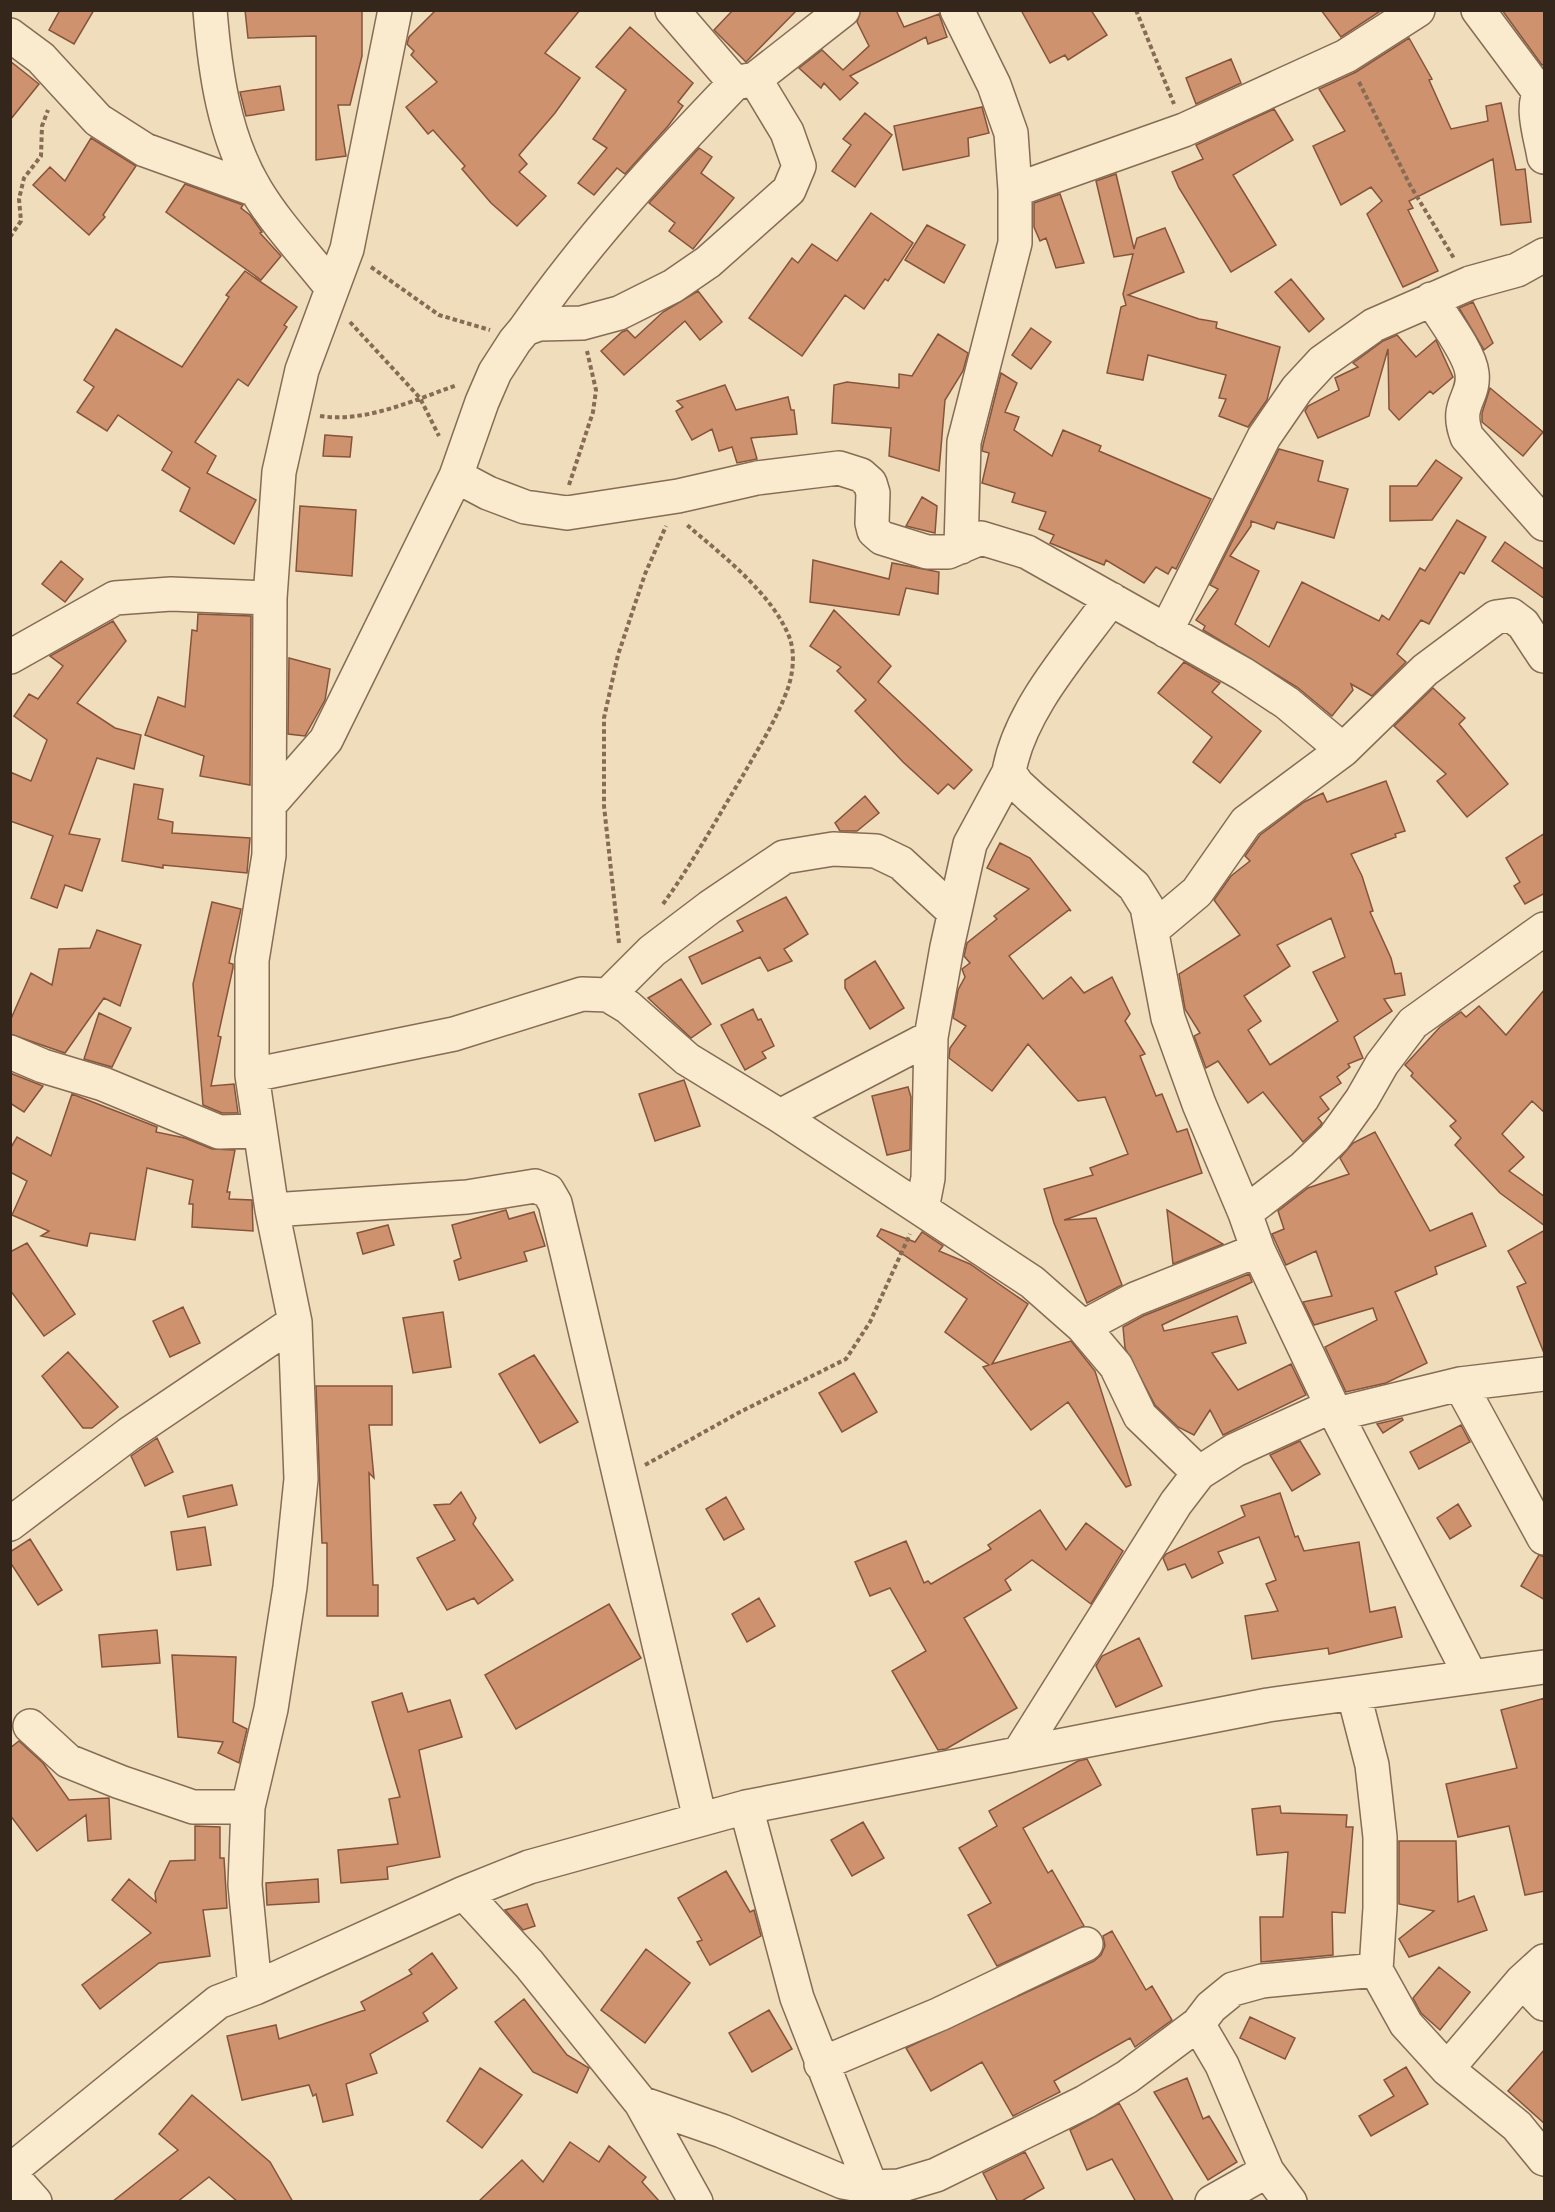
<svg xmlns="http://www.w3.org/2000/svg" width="1555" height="2212" font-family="Bitter,serif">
<rect width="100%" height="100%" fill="#efddbb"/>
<!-- building -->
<path fill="#ce926f" stroke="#86543a" stroke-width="1.5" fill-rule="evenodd" d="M60 10H94L74 44 49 30Z
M245 10H362V56L350 105H338L346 156 316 160V36L248 38Z
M436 10H580L545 53 580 78 555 113 519 155 527 164 519 172 546 196 517 226 491 203 462 169 465 166 433 130 428 134 406 107 437 82 411 55 414 51 407 44 409 37Z
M733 10H797L746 62 714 30Z
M861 10H896L904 27 939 14 947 37 928 44 926 37 850 76 858 83 840 100 824 83 821 88 799 68 822 50 843 70 869 46 857 22Z
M1021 10H1091L1107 35 1068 60 1065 55 1050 63Z
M1321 10H1382L1341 37Z
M1502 10H1545V64L1542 65Z
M630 27 693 83 678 102 683 106 668 126 625 174 617 168 594 195 578 183 607 148 593 139 626 90 596 67Z
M1409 38 1432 79 1429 80 1451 129 1488 121 1486 106 1501 103 1516 170 1525 169 1531 222 1501 225 1493 159 1409 201 1413 208 1408 210 1438 271 1403 287 1367 214 1382 201 1371 187 1341 205 1313 146 1345 131 1319 89 1356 72Z
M1231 59 1241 83 1196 104 1186 78Z
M10 61 39 84 10 120Z
M280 86 284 110 246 116 240 92Z
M982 107 989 133 968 138 969 156 903 170 894 126Z
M1274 109 1293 140 1233 175 1276 245 1231 272 1179 188 1172 172 1203 159 1196 145Z
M865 113 892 135 855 187 832 171 851 145 843 139Z
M91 138 136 166 103 215 105 217 89 235 33 185 50 167 65 181Z
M699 148 712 157 701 173 734 198 693 249 669 231 675 223 649 203Z
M1116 174 1134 249 1137 238 1165 228 1184 272 1128 295 1199 319 1217 322 1216 328 1280 347 1267 400 1248 427 1219 416 1226 399 1219 398 1226 375 1148 355 1143 380 1107 373 1121 307 1126 305 1123 294 1133 254 1114 257 1096 181Z
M185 184 243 205 241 208 250 215 262 232 260 233 281 256 261 280 166 212Z
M1060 194 1084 263 1056 268 1046 238 1040 241 1034 227V203Z
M871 213 913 243 888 281 885 279 864 309 845 295 802 356 749 318 792 258 798 263 812 244 837 261Z
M927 225 965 245 944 283 905 260Z
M245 271 297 307 284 325 287 327 248 386 238 379 195 442 216 456 207 473 256 500 234 544 180 511 190 488 162 470 172 452 118 415 107 431 77 412 94 387 84 380 116 329 182 367 229 297 226 295Z
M1291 279 1324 319 1309 332 1275 292Z
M698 291 722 322 700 340 685 321 624 375 601 351 622 332 627 330 635 338 663 312Z
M1473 302 1493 343 1484 350 1459 308Z
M1031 328 1051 342 1031 369 1012 355Z
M938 334 968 353 963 371 945 400 939 471 889 456 891 428 832 423 834 385 847 382 899 388V374L912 376Z
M1397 335 1416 357 1436 340 1453 377 1433 394 1430 391 1399 420 1389 409 1388 349 1369 416 1318 438 1305 411 1308 406 1339 390 1335 378 1358 367 1353 363 1383 341Z
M1001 373 1017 383 1005 412 1019 417 1014 430 1052 456 1063 430 1101 446 1099 451 1211 499 1176 569 1172 567 1168 574 1156 567 1144 583 1106 560 1104 565 1050 543 1054 535 1039 529 1046 512 1012 502 1015 493 982 483 989 453 982 451 983 445Z
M725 385 736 410 788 397 791 410H794L797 434 751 438 757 459 737 463 732 447 719 451 712 429 692 440 676 411 683 407 677 401Z
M1490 388 1543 432 1523 456 1482 422V413Z
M325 435 352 437 350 457 323 456Z
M1279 449 1323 461 1318 481 1348 489 1334 538 1277 522 1274 529 1251 521V526L1230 556 1259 571 1235 624 1269 647 1302 582 1379 621 1382 615 1389 620 1420 568 1425 571 1457 520 1486 537 1464 574 1460 572 1429 624 1421 620 1397 654 1406 662 1372 696 1351 684 1353 690 1332 716 1297 687 1203 630 1205 626 1196 620 1218 589 1210 585Z
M1436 460 1462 478 1432 520 1390 521V486H1417Z
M922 497 937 506 935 533 906 526Z
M300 506 356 510 352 576 296 571Z
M1505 542 1545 570V599L1492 561Z
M813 560 889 579 892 563 939 572 938 594 906 588 899 615 810 602Z
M61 561 83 579 65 602 42 584Z
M834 610 891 666 878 682 972 770 954 789 948 784 938 794 903 762 855 711 866 700 837 671 841 667 810 646Z
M198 614 251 616 250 785 200 776 204 756 145 735 158 697 185 707 192 630 197 631Z
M113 621 126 641 77 703 115 728 141 735 134 769 97 758 69 834 100 839 82 891 65 885 57 908 31 898 53 836 10 821V772L31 781 47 740 14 716 29 694 38 699 63 666 50 656Z
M289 658 330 669 325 700 305 736 288 734Z
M1184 662 1220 683 1212 692 1261 731 1220 783 1193 762 1212 737 1158 693Z
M1433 688 1465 718 1459 724 1508 784 1467 817 1437 781 1446 774 1394 726Z
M1386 781 1405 831 1395 834 1396 837 1351 854 1362 876 1373 911 1370 912 1391 958 1395 974 1401 973 1405 995 1384 999 1392 1011 1354 1037 1363 1058 1348 1064 1350 1067 1337 1077 1341 1083 1320 1097 1329 1109 1318 1118 1322 1123 1320 1126 1303 1142 1263 1092 1248 1103 1218 1061 1206 1068 1194 1036 1200 1033 1185 1009 1179 974 1240 935 1214 900 1231 876 1250 861 1245 856 1260 835 1304 802 1323 793 1327 802ZM1331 918 1345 957 1313 972 1338 1021 1270 1065 1248 1030 1261 1021 1244 996 1290 966 1277 945Z
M134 784 163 789 158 819 173 822 172 833 250 838 247 873 163 865V868L122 861Z
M865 796 879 813 857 831H840L835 823Z
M1545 833V893L1525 904 1514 886 1520 882 1506 858Z
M1000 843 1030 858 1071 911 1069 910 1009 956 1043 999 1071 977 1084 993 1112 977 1130 1014 1125 1021 1145 1054 1140 1056 1156 1096 1162 1094 1177 1132 1187 1129 1202 1173 1064 1220 1096 1218 1122 1285 1087 1303 1054 1223 1044 1189 1093 1175 1090 1168 1128 1154 1105 1097 1078 1101 1028 1044 992 1091 949 1058 950 1048 966 1026 953 1018 958 990 965 977 962 969 970 963 964 956 967 943 997 919 994 916 1029 889 987 868Z
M786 897 808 934 784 949 792 961 768 971 760 957 702 984 689 957 743 931 737 921Z
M212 902 241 909 229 963 233 964V968L218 1036 221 1037 211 1086 234 1084 238 1113H222L203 1105 193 984Z
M97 930 141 945 120 1006 104 998 65 1053 10 1034V1021L31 973 52 985 59 949 90 948Z
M875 961 904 1008 870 1029 845 988V980Z
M681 979 711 1024 691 1038 648 998Z
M1545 989V1113L1532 1101 1502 1134 1524 1157 1509 1171 1545 1197V1226L1500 1193 1455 1145 1461 1138 1450 1126 1456 1121 1411 1076 1413 1073 1405 1065 1440 1027 1461 1012 1466 1017 1479 1006 1506 1035Z
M753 1009 758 1020 761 1019 774 1046 762 1052 766 1058 745 1070 721 1025Z
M99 1013 131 1028 112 1067 84 1059Z
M10 1073 43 1086 24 1112 10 1103Z
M684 1080 700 1126 655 1141 639 1094Z
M908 1087 911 1097 910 1150 887 1155 872 1096Z
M72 1094 157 1127 156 1132 185 1138 212 1149 235 1150 227 1192H230L229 1199 252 1200 253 1231 192 1227 193 1204H189L193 1180 147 1168 135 1240 90 1233 87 1246 41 1236 49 1231 12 1215 27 1181 10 1172V1149L17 1137 51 1156Z
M1375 1132 1430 1231 1472 1213 1486 1246 1435 1267 1437 1274 1395 1292 1427 1363 1386 1383 1346 1392 1325 1347 1377 1320 1373 1308 1314 1325 1303 1302 1332 1296 1316 1251 1286 1265 1272 1234 1284 1229 1278 1211 1308 1188 1349 1174 1340 1158 1353 1143Z
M506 1210 509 1219 534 1212 545 1246 524 1252 527 1261 459 1280 454 1261 461 1258 452 1225Z
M1167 1210 1200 1230 1223 1244 1173 1264Z
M388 1225 394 1245 363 1254 357 1233Z
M881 1229 915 1242 922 1232 943 1246 939 1251 970 1264 1028 1304 992 1364 1071 1341 1095 1371 1131 1485 1126 1487 1068 1402 1031 1430 983 1367 989 1365 945 1332 967 1299 877 1236Z
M1545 1230V1353H1544L1517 1287 1526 1283 1508 1251Z
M27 1243 75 1314 44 1336 10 1290V1252Z
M1249 1274 1252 1282 1162 1325 1164 1331 1237 1316 1246 1343 1212 1353 1238 1390 1291 1364 1306 1395 1223 1435 1210 1410 1194 1435 1178 1427 1155 1405 1125 1348 1123 1327 1143 1316Z
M183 1307 200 1343 170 1357 153 1321Z
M443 1312 451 1367 413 1373 403 1318Z
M68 1352 118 1407 92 1428H83L42 1376Z
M534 1355 578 1422 540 1443 499 1374Z
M854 1373 877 1412 842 1432 819 1393Z
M316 1386H392V1425H369L374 1478 369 1473 373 1585H378V1616H327V1543H322Z
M1402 1418 1403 1420 1383 1433 1377 1424Z
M1461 1425 1470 1442 1419 1469 1410 1452Z
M157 1438 173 1472 145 1486 131 1456Z
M1300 1441 1320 1474 1292 1491 1270 1455Z
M232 1485 237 1505 188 1517 183 1496Z
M461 1492 476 1518 473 1524 513 1580 478 1604 474 1598 447 1610 417 1558 455 1540 434 1505 450 1504Z
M1280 1493 1295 1537 1298 1536 1304 1551 1359 1542 1370 1612 1395 1607 1402 1637 1329 1654 1328 1648 1252 1659 1245 1616 1278 1611 1266 1584 1276 1580 1259 1537 1218 1552 1223 1563 1192 1578 1185 1564 1168 1570 1163 1558 1166 1554 1245 1516 1241 1506Z
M726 1497 744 1529 724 1540 706 1509Z
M1458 1504 1471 1526 1450 1539 1437 1518Z
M1040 1510 1066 1550 1086 1523 1123 1551 1091 1604 1032 1560 1005 1580 1011 1590 964 1618 1017 1708 946 1749 938 1750 892 1671 926 1651 890 1588 870 1596 855 1562 906 1541 924 1583 928 1581 931 1584 991 1549 988 1545Z
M205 1527 211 1565 177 1570 171 1532Z
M30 1539 62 1590 38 1605 10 1562V1552Z
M1539 1555 1545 1557V1600L1521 1586Z
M759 1598 775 1626 747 1642 732 1614Z
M609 1604 641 1658 516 1729 485 1675Z
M157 1630 160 1663 102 1667 99 1635Z
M1139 1638 1162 1686 1116 1707 1096 1666 1102 1656Z
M172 1655 236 1657 233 1722 247 1729 239 1763 218 1753 223 1742 178 1737Z
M402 1693 408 1712 450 1700 462 1737 419 1750 440 1857 387 1867 388 1879 341 1883 338 1850 398 1844 389 1799 400 1797 372 1702Z
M1545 1698V1891L1525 1895 1509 1826 1458 1837 1446 1784 1517 1768 1501 1710Z
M19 1741 43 1763 69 1800 109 1798 111 1839 88 1841 86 1815 37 1851 10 1815V1748Z
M1087 1759 1101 1785 1023 1828 1048 1873 1052 1870 1084 1926 997 1966 968 1915 991 1903 959 1848 997 1826 989 1811 1078 1761Z
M1280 1806 1281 1813 1347 1815 1346 1827H1353L1345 1913 1332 1912 1333 1955 1261 1962 1260 1917H1283L1288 1852 1257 1855 1252 1809Z
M863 1822 884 1858 852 1876 831 1840Z
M195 1826 220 1827V1858H224L227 1908 203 1910 210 1956 159 1963 100 2009 82 1985 151 1933 112 1900 129 1879 156 1902 155 1893 170 1861 195 1860Z
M1399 1841H1456L1458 1902 1474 1896 1487 1930 1409 1957 1399 1939 1434 1911 1399 1904Z
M726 1871 750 1912 754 1910 761 1936 710 1965 697 1942 702 1940 678 1898Z
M318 1879 319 1902 267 1905 266 1883Z
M527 1904 535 1926 523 1930 505 1910Z
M1112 1931 1146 1990 1152 1986 1172 2020 1135 2047 1130 2038 1054 2081 1060 2092 1013 2116 982 2062 931 2091 906 2048 1094 1961 1101 1955 1105 1946 1103 1936Z
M646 1949 690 1983 645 2043 601 2010Z
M432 1953 457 1988 423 2013 428 2021 370 2054 377 2073 346 2084 353 2115 323 2122 316 2094 313 2096 309 2085 242 2100 227 2036 276 2025 279 2039 365 2010 361 2002 412 1974 409 1970Z
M1439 1967 1470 1992 1440 2030 1421 2013 1413 1998Z
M524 1999 567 2055 589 2068 577 2093 533 2072 495 2022Z
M769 2010 792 2049 752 2072 729 2033Z
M1250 2017 1295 2038 1285 2059 1240 2038Z
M1545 2049V2124L1508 2091Z
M1406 2067 1428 2104 1371 2136 1359 2116 1394 2096 1384 2080Z
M480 2068 522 2095 482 2148 447 2121Z
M1187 2078 1203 2119 1209 2116 1237 2162 1208 2180 1154 2092Z
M192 2095 270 2162 293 2202H238L209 2177 177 2202H112L178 2150 159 2134Z
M1119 2103 1174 2202H1136L1112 2159 1087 2170 1070 2130Z
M570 2142 599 2162 609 2146 646 2177 642 2182 660 2202H478L522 2160 543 2182Z
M1025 2152 1044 2188 1020 2202H998L983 2173Z"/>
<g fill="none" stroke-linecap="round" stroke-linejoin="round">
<!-- minor casing -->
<g stroke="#866c55" stroke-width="36">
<path id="minor" d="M210 10C215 72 224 137 256 190 277 225 307 256 332 288
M672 10 735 83
M957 10 994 85 1011 133 1015 190V243L964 442 961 547
M1478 10 1539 92
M10 35 41 58 98 120 145 150 256 190
M1544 87C1528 102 1541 137 1544 157
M1015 190 1184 130 1346 56 1418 10
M1431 299C1442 317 1470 353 1472 373 1475 399 1454 403 1467 437L1544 524
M525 329C588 239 659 162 735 83L755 79 843 10
M456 476 488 493 525 507 567 513 678 496 757 478 839 468 861 475 870 483 873 493 872 523 874 531 882 538 927 552H948L981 538 1027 552 1243 674 1287 703 1343 750
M1111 599C1075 649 1019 710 1009 772L1017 784 1032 798 1134 886 1147 907 1168 1018 1199 1104 1245 1213 1258 1250 1332 1406 1470 1675
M1166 631 1264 437 1297 389 1322 362 1374 325 1470 283 1517 270 1544 255
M10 657 115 598 171 594 270 598
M271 803 326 740 456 476 482 402 495 372 515 341 525 329 539 324 582 323 619 313 673 286 708 262 789 190 799 166 787 132 755 79
M1153 929 1197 892 1246 822 1343 750 1425 670 1496 617 1511 615 1523 624 1544 656
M608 995 652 951 710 907 784 857 833 849 876 851 901 863 954 912
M10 1052 43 1066 103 1084 219 1132 259 1131
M252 1075 454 1034 582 994 608 995 628 1007 687 1059 780 1116 1032 1282 1083 1327 1116 1366 1140 1416 1199 1473
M780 1116 931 1037
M922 1209 928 1178 931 1037 947 947 970 844 1009 772
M272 1210 467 1197 535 1186 548 1191 555 1203 569 1261 700 1819
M1245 1213 1303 1168 1334 1138 1362 1099 1382 1064 1413 1023 1544 929
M1083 1327 1135 1299 1258 1250
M1460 1384 1544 1538
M1337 1414 1460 1384 1544 1374
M10 1524 129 1434 295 1322
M1354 1695 1372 1765 1380 1837V1908L1376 1970 1406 2024 1447 2069 1517 2126 1544 2159
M30 1726 68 1761 120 1782 193 1807H248
M1019 1753 1176 1503 1199 1473 1235 1450 1332 1406
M746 1807 797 1998 871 2187
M464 1893 529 1964 641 2103 696 2202
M1522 1981 1544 2004
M255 1988 245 1885 248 1807 271 1709 290 1587 301 1479 295 1322 272 1210 252 1075V960L269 855 270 598 279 472 302 370 347 249 395 10
M1198 2024 1222 2065 1267 2171 1290 2202
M821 2064 940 2014 1086 1944
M1447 2069 1522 1981 1544 1961
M641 2103 722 2131 843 2182 871 2187 899 2186 936 2175 1085 2102 1127 2077 1198 2024 1211 2007 1233 1989 1262 1981 1376 1970
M10 2171 218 2002 255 1988 464 1893 529 1867 746 1807 1268 1705 1544 1667
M10 2174 35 2202
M1212 2202 1267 2171"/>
</g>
<!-- path -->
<path stroke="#866c55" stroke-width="4" stroke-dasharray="4.5 3" stroke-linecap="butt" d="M1136 10 1174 104
M1359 82 1410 185 1455 260
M10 237 21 221 19 199 24 178 41 156 42 126 48 110
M371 267 439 315 490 330
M350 322 420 398 439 436
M320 416C366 423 414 400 457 385
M569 485 593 412 596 390 587 351
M663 904C692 864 716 820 742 777 758 749 777 719 788 688 793 673 795 654 790 639 774 595 722 555 687 525
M619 943 604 806V718L618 655 645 574 666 526
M645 1465 740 1412 846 1359 870 1322 910 1234"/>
<!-- minor -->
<use href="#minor" stroke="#faeace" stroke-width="33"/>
</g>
<!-- border -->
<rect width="1555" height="2212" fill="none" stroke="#34261a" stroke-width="24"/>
</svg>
